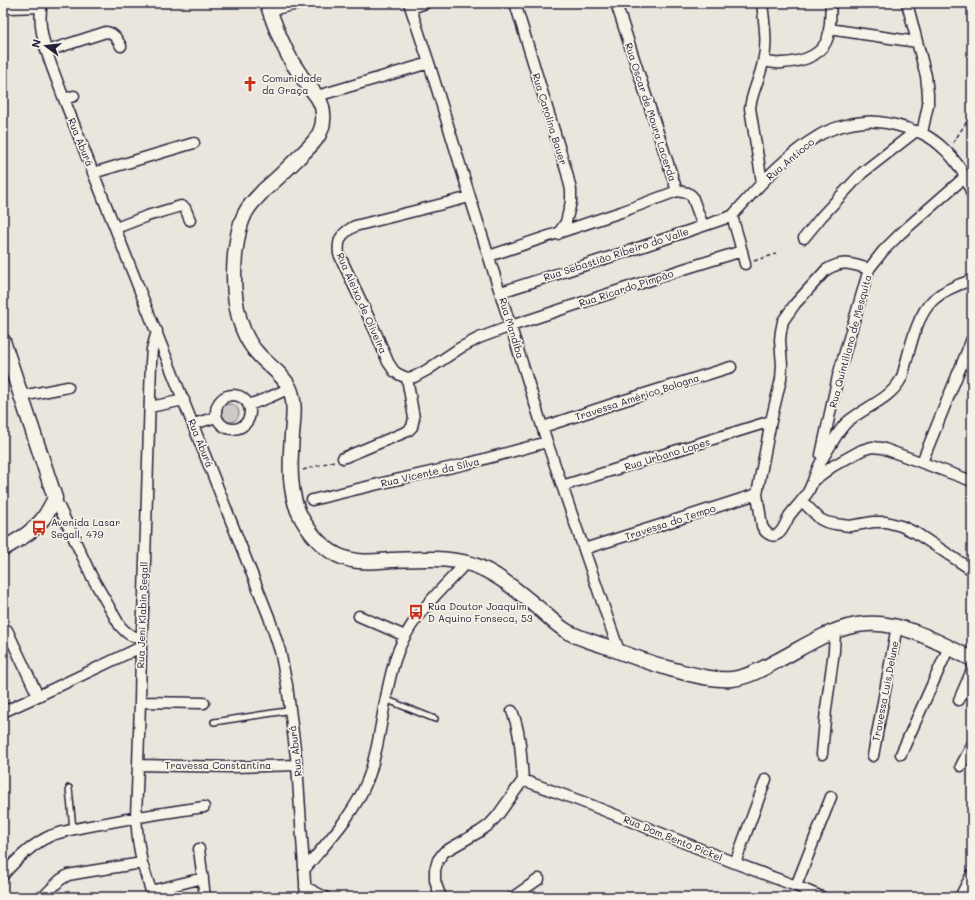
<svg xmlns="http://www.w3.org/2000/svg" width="975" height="900" font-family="Mali,sans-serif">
<rect width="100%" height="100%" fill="#eae6de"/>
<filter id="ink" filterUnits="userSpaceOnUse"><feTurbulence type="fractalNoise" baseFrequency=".025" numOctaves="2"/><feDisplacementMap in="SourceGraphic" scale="8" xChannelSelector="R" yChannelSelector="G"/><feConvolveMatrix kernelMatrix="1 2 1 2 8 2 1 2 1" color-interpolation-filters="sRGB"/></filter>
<g filter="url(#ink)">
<!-- green -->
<path fill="#cdc9c6" stroke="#787680" d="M221 413a9 9 0 1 1 18 0a9 9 0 1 1-18 0Z"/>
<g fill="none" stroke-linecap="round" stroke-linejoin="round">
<!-- lane casing -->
<g stroke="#22223b" stroke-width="8">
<path id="lane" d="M385 699 435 719
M214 722 286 711 290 710
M69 788 73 829"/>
</g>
<!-- street casing -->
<g stroke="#22223b" stroke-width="13">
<path id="street" d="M3 3 4 6 9 8 41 7
M42 3C35 33 54 71 64 99L250 569 269 617 280 651 287 685 297 765 306 897
M409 3 429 63 470 197 547 442 619 651
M515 3 567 173 571 190V202L566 222 558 234
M762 3C764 22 768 43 763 62 760 78 752 92 750 108L762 182
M907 3 926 76 928 94V105L922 133
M411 8 426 3
M270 10 303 3
M829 29 917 42
M47 51 106 32C114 33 117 39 121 46
M764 61C769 62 776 64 782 63 800 62 822 57 828 37 831 26 830 14 831 3
M317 96 429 63
M64 99 74 96
M93 173 194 143
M677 191 688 193 692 196 703 226
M470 197 355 226C342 233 337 239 339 254L376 333 388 362 394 371 398 374 407 378 414 377 427 370 460 348 479 338 511 326 687 268 742 251
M732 216C758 187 784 156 818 136 831 128 850 123 864 122 878 120 893 124 906 128 911 130 916 131 921 133 939 141 956 159 965 177 968 183 970 189 972 194
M732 216 739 240 745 264
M116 228 147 216 181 206 185 208 190 220
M804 238 822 216 862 173 916 131
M489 256 621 212 677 191 616 3
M869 269C852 264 843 259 826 270L795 304 783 321 781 331 780 340 782 365 781 379 771 421 757 494 762 526C764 531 771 539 778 534 783 531 786 522 789 516 795 508 802 501 808 492 813 483 815 473 820 464 822 459 826 453 829 448 834 440 839 430 846 423 864 407 891 400 902 377 909 354 915 317 933 300 944 290 959 284 972 280
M501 292 635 249 703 226 732 216
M216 412a17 17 0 1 1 34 0a17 17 0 1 1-34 0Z
M22 396 68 387
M249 405 270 397 290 388
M150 407 184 400
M194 424 216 417
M543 427 622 401 731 367
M821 455 838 376 869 269 883 251 901 233 965 177
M343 458 408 431 412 427 414 418 407 378
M922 462 972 339
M814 480 833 466 862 450 872 447 882 448 972 481
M562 486 771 421
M55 498 92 577 120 626C127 634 131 636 141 639
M312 500 391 481 466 464 547 442
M802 501 820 519 826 522 835 524 850 526 873 522H886L901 526 916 533 972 570
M584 549 654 527 757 494
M359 616 405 636
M7 630 38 696
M959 700 972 670
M140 702 204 703
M3 712 38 696 141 647
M822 754 826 709 834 651 835 631
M901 754 949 647
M873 756 897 626
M138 765 233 767 297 765
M961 766 972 745
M523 780 583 802 735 863 796 886 822 897
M199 849 205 897
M735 863 766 779
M304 870C327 842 354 815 367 781 372 770 374 758 377 746 383 717 386 688 395 660 407 620 439 592 466 563
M3 875C16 860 32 844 50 836 66 830 84 827 101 824 135 817 169 812 204 807
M796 886 831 797
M305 887 325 897
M151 891 203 878
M43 897 60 880 68 875 85 872 142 863
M153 897 142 863 138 840 136 817 138 765 140 702 141 647 144 594 151 362 152 349 157 331
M441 897 437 887 435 880V870L438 860 444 852 479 832 489 825 498 815 523 780C521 757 521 733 512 711
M513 897 539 879
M960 897 972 874"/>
</g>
<!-- secondary casing -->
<g stroke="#22223b" stroke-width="17">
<path id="secondary" d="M267 3C274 24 282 45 293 64 297 69 300 75 304 80 312 91 323 100 323 114 324 123 321 132 316 139 311 146 304 152 298 158 287 169 276 180 264 190 258 197 252 202 247 210 239 223 237 240 235 255 232 288 235 330 259 355 269 366 284 375 290 389 296 403 293 421 292 435 290 462 288 495 302 519 313 538 330 556 352 560 365 563 379 561 391 560 417 559 446 557 471 564 494 571 518 591 537 607 547 615 556 625 568 632 579 638 593 642 605 646 627 655 651 663 674 670 691 674 714 681 732 679 748 677 762 669 775 662 804 647 833 626 866 624 903 621 940 643 972 659
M3 341 55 498C51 506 47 514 42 520 32 533 16 541 3 549"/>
</g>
<!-- path -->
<path stroke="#22223b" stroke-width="1.5" stroke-dasharray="4 3" stroke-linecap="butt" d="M953 143 969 118 972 116
M754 261 776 254
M303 470 334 461"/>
<!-- lane -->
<use href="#lane" stroke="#f7f3e8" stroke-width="5"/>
<!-- street -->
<use href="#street" stroke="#f7f3e8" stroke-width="10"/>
<!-- secondary -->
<use href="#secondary" stroke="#f7f3e8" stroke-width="14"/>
</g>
</g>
<!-- icons -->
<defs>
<g id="church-bare" transform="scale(1.2)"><path d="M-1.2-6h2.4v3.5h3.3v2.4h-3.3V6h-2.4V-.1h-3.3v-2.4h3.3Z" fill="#c8321e" stroke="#f7f3e8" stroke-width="2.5" paint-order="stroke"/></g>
<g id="bus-bare" transform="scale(1.2)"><path d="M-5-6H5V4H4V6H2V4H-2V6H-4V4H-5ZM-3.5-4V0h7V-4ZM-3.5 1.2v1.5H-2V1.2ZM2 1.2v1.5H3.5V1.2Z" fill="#c8321e" stroke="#f7f3e8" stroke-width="2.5" paint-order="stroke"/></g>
</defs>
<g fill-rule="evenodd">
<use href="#church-bare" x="250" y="84"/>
<use href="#bus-bare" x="39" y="528"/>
<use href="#bus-bare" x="416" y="612"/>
</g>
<g text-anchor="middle" stroke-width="3.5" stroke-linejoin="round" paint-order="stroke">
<!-- poi labels -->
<g font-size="10" fill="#22223b" stroke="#f7f3e8" text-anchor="start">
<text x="262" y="82">Comunidade<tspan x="262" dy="12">da Graça</tspan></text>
<text x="51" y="526">Avenida Lasar<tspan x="51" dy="12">Segall, 479</tspan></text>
<text x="428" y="610">Rua Doutor Joaquim<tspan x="428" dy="12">D Aquino Fonseca, 53</tspan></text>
</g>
<!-- street labels -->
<g font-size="10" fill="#22223b" stroke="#f7f3e8">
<text transform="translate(651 112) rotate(72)" y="4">Rua Oscar de Moura Lacerda</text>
<text transform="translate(550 119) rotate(73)" y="4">Rua Carolina Bauer</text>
<text transform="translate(81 142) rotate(68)" y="4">Rua Aburá</text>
<text transform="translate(790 159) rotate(-40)" y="4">Rua Antioco</text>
<text transform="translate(616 254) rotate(-18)" y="4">Rua Sebastião Ribeiro do Valle</text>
<text transform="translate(626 288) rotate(-18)" y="4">Rua Ricardo Pimpão</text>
<text transform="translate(362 303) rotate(66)" y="4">Rua Aleixo de Oliveira</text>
<text transform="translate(512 328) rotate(73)" y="4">Rua Mandiba</text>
<text transform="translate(850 341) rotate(-75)" y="4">Rua Quintiliano de Mesquita</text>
<text transform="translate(637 397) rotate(-18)" y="4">Travessa Américo Bologna</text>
<text transform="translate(201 443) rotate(68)" y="4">Rua Aburá</text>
<text transform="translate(667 454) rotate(-17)" y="4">Rua Urbano Lopes</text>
<text transform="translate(430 472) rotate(-13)" y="4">Rua Vicente da Silva</text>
<text transform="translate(670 522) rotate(-18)" y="4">Travessa do Tempo</text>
<text transform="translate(142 615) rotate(-88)" y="4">Rua Jeni Klabin Segall</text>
<text transform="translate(885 691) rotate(-79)" y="4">Travessa Luís Delune</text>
<text transform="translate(295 751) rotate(-97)" y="4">Rua Aburá</text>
<text x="218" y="769">Travessa Constantina</text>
<text transform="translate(673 838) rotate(22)" y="4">Rua Dom Bento Pickel</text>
</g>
</g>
<!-- margin -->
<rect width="975" height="900" fill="none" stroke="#f7f3e8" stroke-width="16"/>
<rect x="8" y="8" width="959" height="884" fill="none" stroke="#22223b" stroke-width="1.5" filter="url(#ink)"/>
<!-- north arrow -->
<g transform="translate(46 46) rotate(285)" stroke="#f7f3e8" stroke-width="3" paint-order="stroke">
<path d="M0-3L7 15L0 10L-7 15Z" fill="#22223b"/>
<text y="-6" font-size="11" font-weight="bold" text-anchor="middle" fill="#22223b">N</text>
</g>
</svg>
